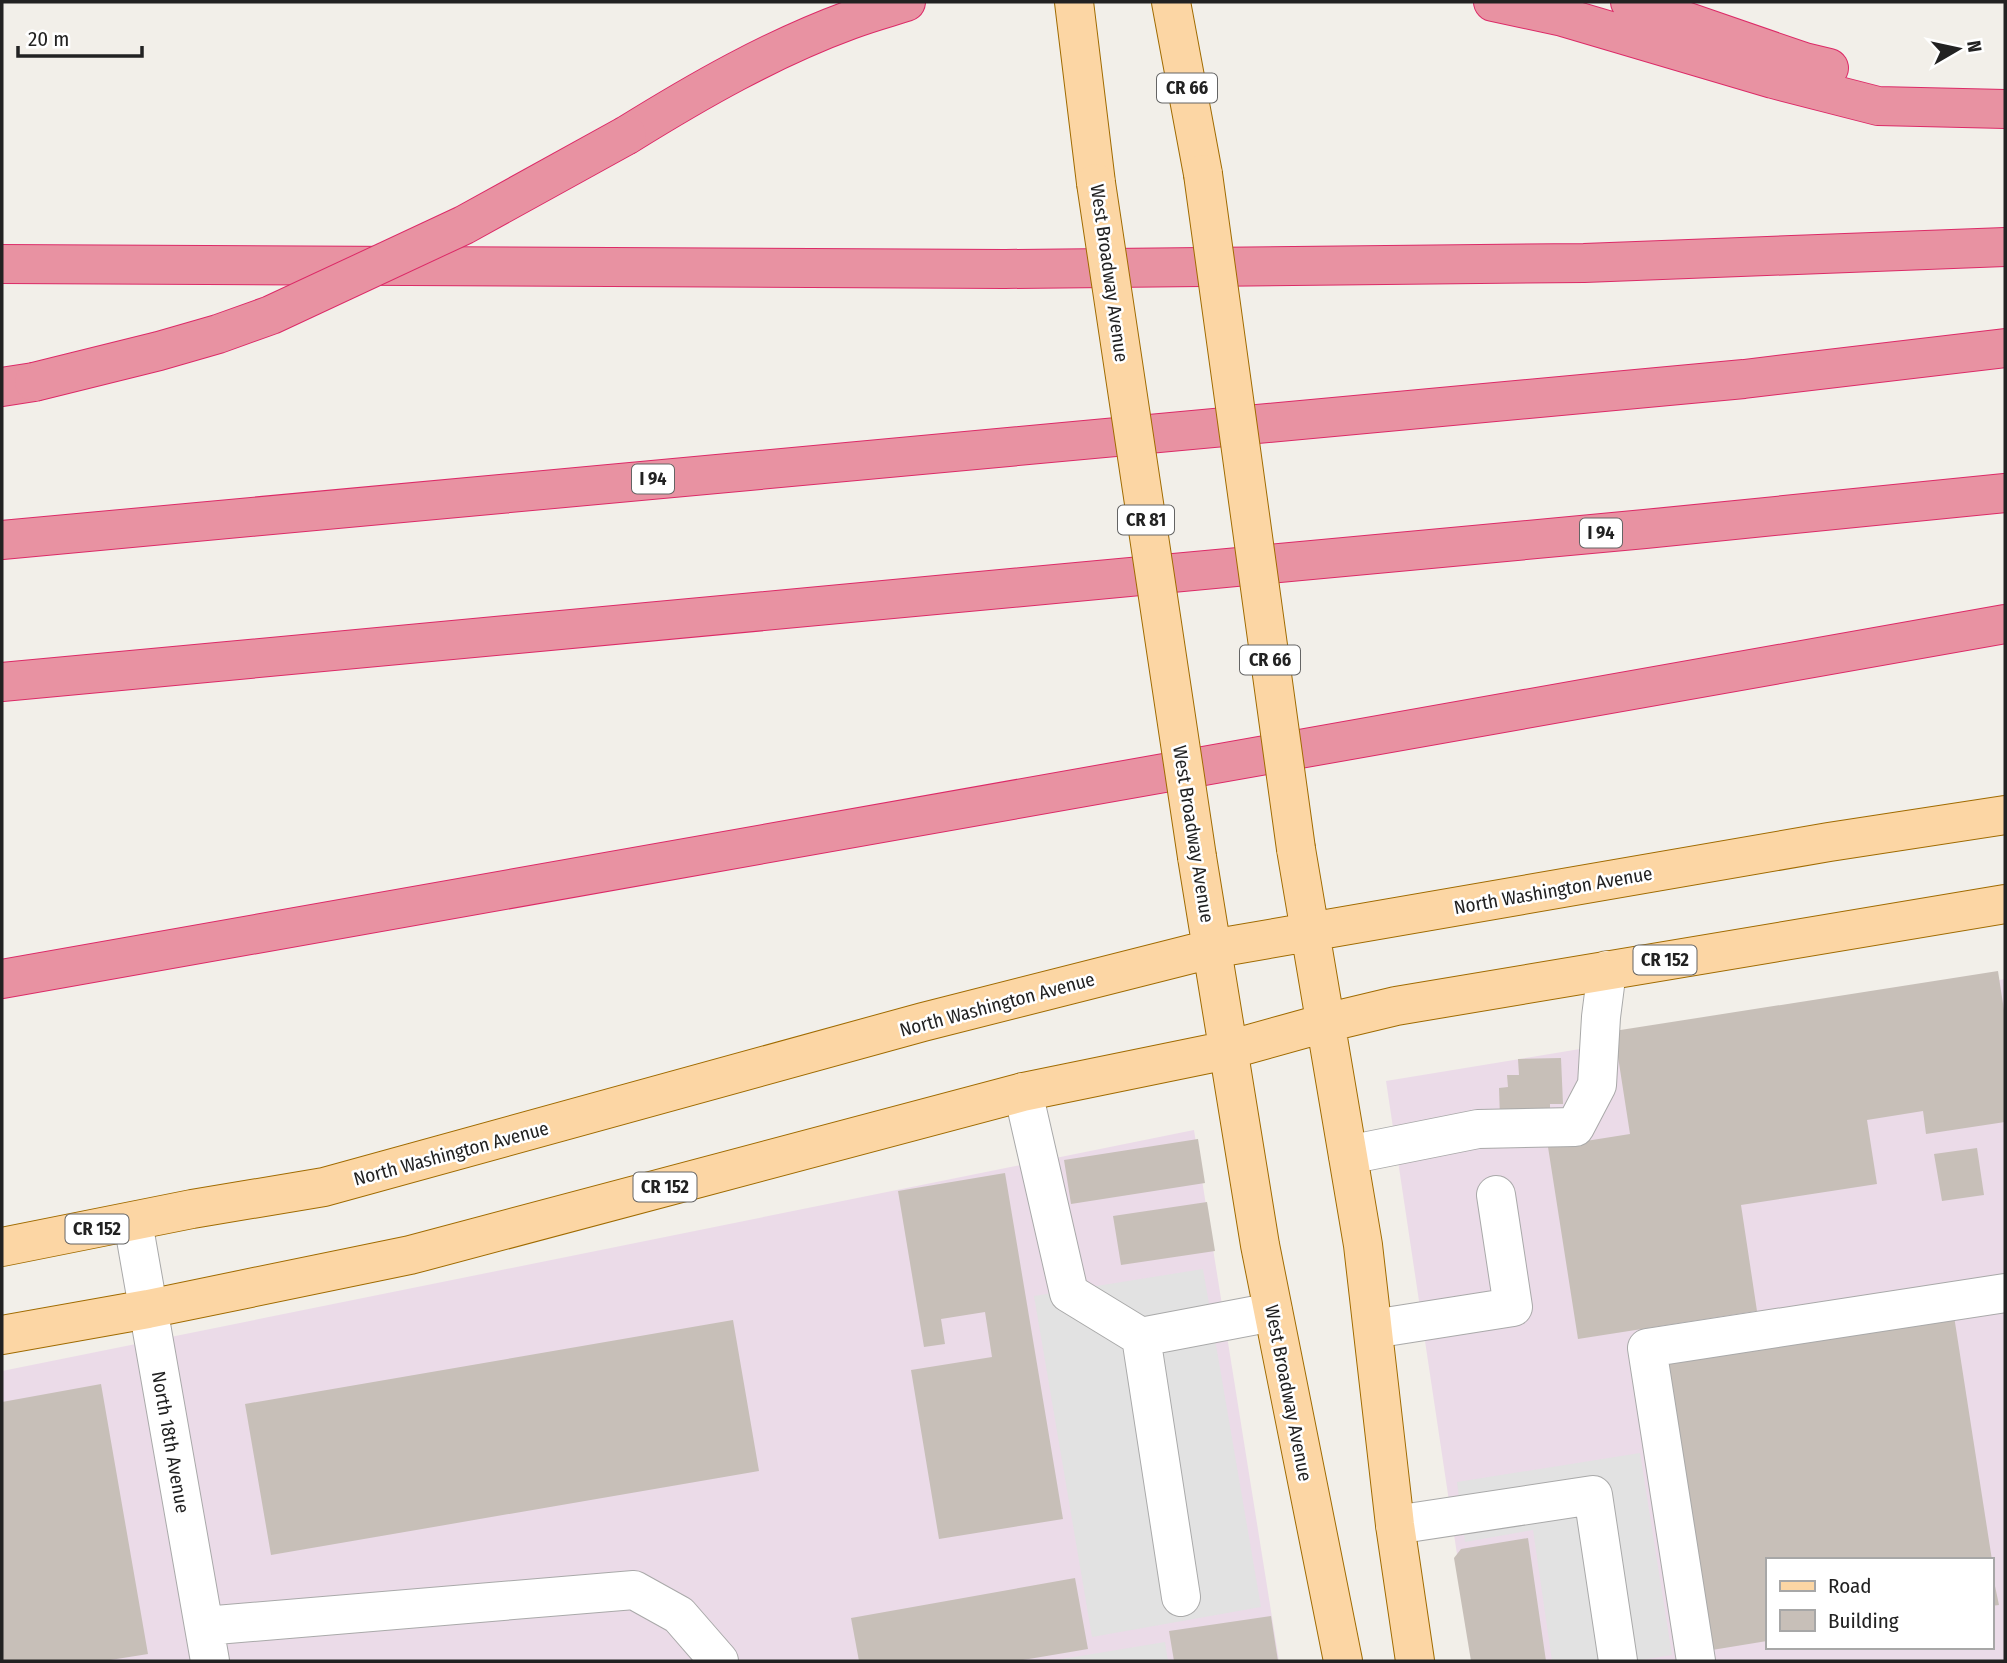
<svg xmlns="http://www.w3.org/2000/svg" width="2007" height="1663" font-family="'Fira Sans Condensed',sans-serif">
<rect width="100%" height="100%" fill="#f2efe9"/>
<!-- industrial -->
<path fill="#ebdbe8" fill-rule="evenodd" d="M2005 979V1661H1473L1386 1081ZM1767 1560H1991V1647H1767Z
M1194 1130 1279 1661H2V1371Z"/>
<!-- parking -->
<path fill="#e2e2e2" d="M1203 1269 1261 1607 1092 1637 1034 1296Z
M1640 1453 1672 1655 1636 1661H1552L1533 1530 1465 1542 1457 1482Z
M1165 1642 1168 1661H1050Z"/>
<!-- building -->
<path fill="#c7bfb8" d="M1998 971 2005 1017V1122L1926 1134 1923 1111 1867 1120 1877 1184 1741 1205 1757 1311 1578 1339 1548 1147 1630 1134 1614 1031Z
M1561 1058 1563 1104H1550V1116L1500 1118 1499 1088 1508 1087 1507 1075H1519L1518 1059Z
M1198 1139 1205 1183 1071 1204 1064 1160Z
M1977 1148 1984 1195 1942 1201 1934 1154Z
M1005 1173 1063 1519 939 1539 911 1370 992 1357 985 1312 941 1319 945 1344 924 1347 898 1191Z
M1207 1202 1215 1251 1121 1265 1113 1216Z
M1954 1316 1992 1560H1767V1641L1712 1650 1667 1361Z
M733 1320 759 1471 271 1555 245 1404Z
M101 1384 148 1654 104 1661H2V1402Z
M1528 1538 1546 1661H1471L1454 1558 1461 1549Z
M1991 1567 1999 1605 1991 1606Z
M1075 1578 1088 1649 1017 1661H859L851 1618Z
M1271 1616 1278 1661H1174L1169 1631Z"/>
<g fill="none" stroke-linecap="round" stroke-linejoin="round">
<!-- minor casing -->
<g stroke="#a9a9a9" stroke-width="40">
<path id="minor" d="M1023 1092 1069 1293 1141 1337
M1348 1155 1478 1129 1575 1127 1597 1085 1601 1017 1607 970
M133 1222 210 1661
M1373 1329 1513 1307 1496 1195
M1395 1525 1593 1495 1618 1661
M1181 1597 1141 1337 1273 1312
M204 1626 634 1590 679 1615 719 1661
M1696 1661 1647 1348 2005 1293"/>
</g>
<!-- major casing -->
<g stroke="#a06b00" stroke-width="40">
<path id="major" d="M1074 2 1096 183
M1171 2 1203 174
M1296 849 1363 1245 1395 1525 1415 1661
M1197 857 1260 1245 1343 1661
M2 1247 192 1209 324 1187 923 1022 1211 949 1829 842 2005 815
M2 1335 148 1309 410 1255 1023 1092 1228 1050 1325 1023 1396 1006 2005 904"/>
</g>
<!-- highway casing -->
<g stroke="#dc2a67" stroke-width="40">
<path id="highway" d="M1493 2 1563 17 1773 79 1878 106 2005 109
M1630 2 1804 62 1829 68
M627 135C698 91 771 49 850 20 868 13 887 8 906 2
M2 264 1005 269 1584 263 2005 247
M2 387 34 382
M2 540 1744 379 2005 348
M2 682 1645 529 2005 493
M2 979 2005 624"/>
</g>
<!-- minor -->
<use href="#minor" stroke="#fff" stroke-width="38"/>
<!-- major -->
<use href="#major" stroke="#fcd6a4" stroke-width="38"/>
<!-- highway -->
<use href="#highway" stroke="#e892a2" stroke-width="38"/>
<!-- major-bridge casing -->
<g stroke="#a06b00" stroke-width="40" stroke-linecap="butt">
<path id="major-bridge" d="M1203 174 1296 849
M1096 183 1197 857"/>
</g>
<!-- highway-bridge casing -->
<g stroke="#dc2a67" stroke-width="40" stroke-linecap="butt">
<path id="highway-bridge" d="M34 382 159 351 218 334 271 315 464 225 627 135"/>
</g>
<!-- major-bridge -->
<use href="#major-bridge" stroke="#fcd6a4" stroke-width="38"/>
<!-- highway-bridge -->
<use href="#highway-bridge" stroke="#e892a2" stroke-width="38"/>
</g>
<g text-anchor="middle" stroke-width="5" stroke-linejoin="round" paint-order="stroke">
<!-- shield labels -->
<g fill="#fff" stroke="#646464" stroke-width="2">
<rect x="1157" y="73.5" width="60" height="29" rx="5"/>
<rect x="632" y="464.5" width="42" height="29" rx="5"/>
<rect x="1118" y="505.5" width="56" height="29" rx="5"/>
<rect x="1580" y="518.5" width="42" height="29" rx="5"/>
<rect x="1240" y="645.5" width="60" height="29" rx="5"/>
<rect x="1633.5" y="945.5" width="63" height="29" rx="5"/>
<rect x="633.5" y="1172.5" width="63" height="29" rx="5"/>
<rect x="65.5" y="1214.5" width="63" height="29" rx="5"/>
</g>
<g font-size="18" font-weight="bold" fill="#222">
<text x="1187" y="94">CR 66</text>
<text x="653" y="485">I 94</text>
<text x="1146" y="526">CR 81</text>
<text x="1601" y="539">I 94</text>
<text x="1270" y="666">CR 66</text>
<text x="1665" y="966">CR 152</text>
<text x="665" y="1193">CR 152</text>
<text x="97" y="1235">CR 152</text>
</g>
<!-- street labels -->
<g font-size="19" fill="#222" stroke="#fff">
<text transform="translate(1110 273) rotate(82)" y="7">West Broadway Avenue</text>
<text transform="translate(1194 834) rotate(81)" y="7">West Broadway Avenue</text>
<text transform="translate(1553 890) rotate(-10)" y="7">North Washington Avenue</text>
<text transform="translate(997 1004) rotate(-15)" y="7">North Washington Avenue</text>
<text transform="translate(451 1153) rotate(-15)" y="7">North Washington Avenue</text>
<text transform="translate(1289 1393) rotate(79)" y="7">West Broadway Avenue</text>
<text transform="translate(171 1442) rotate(80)" y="7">North 18th Avenue</text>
</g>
</g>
<!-- border -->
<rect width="2007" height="1663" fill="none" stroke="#222222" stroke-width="7"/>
<!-- legend -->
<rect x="1766" y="1558" width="228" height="91" fill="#ffffff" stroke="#a7a7a7" stroke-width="2"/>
<rect x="1780" y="1581" width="35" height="10" fill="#fcd6a4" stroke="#a7a7a7" stroke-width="2"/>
<text x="1828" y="1593" font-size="21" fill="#222222">Road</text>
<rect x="1780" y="1610" width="35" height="21" fill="#c7bfb8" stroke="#a7a7a7" stroke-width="2"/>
<text x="1828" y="1628" font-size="21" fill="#222222">Building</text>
<!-- north arrow -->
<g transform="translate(1958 49) rotate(81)" stroke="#ffffff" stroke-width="5" paint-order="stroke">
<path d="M0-5L12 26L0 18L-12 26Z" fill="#222222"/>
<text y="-10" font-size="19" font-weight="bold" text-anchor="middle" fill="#222222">N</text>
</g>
<!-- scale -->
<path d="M18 46v10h124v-10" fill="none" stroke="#222222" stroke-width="3.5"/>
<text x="28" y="46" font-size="21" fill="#222222" stroke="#ffffff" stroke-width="5" paint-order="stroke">20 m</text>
</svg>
